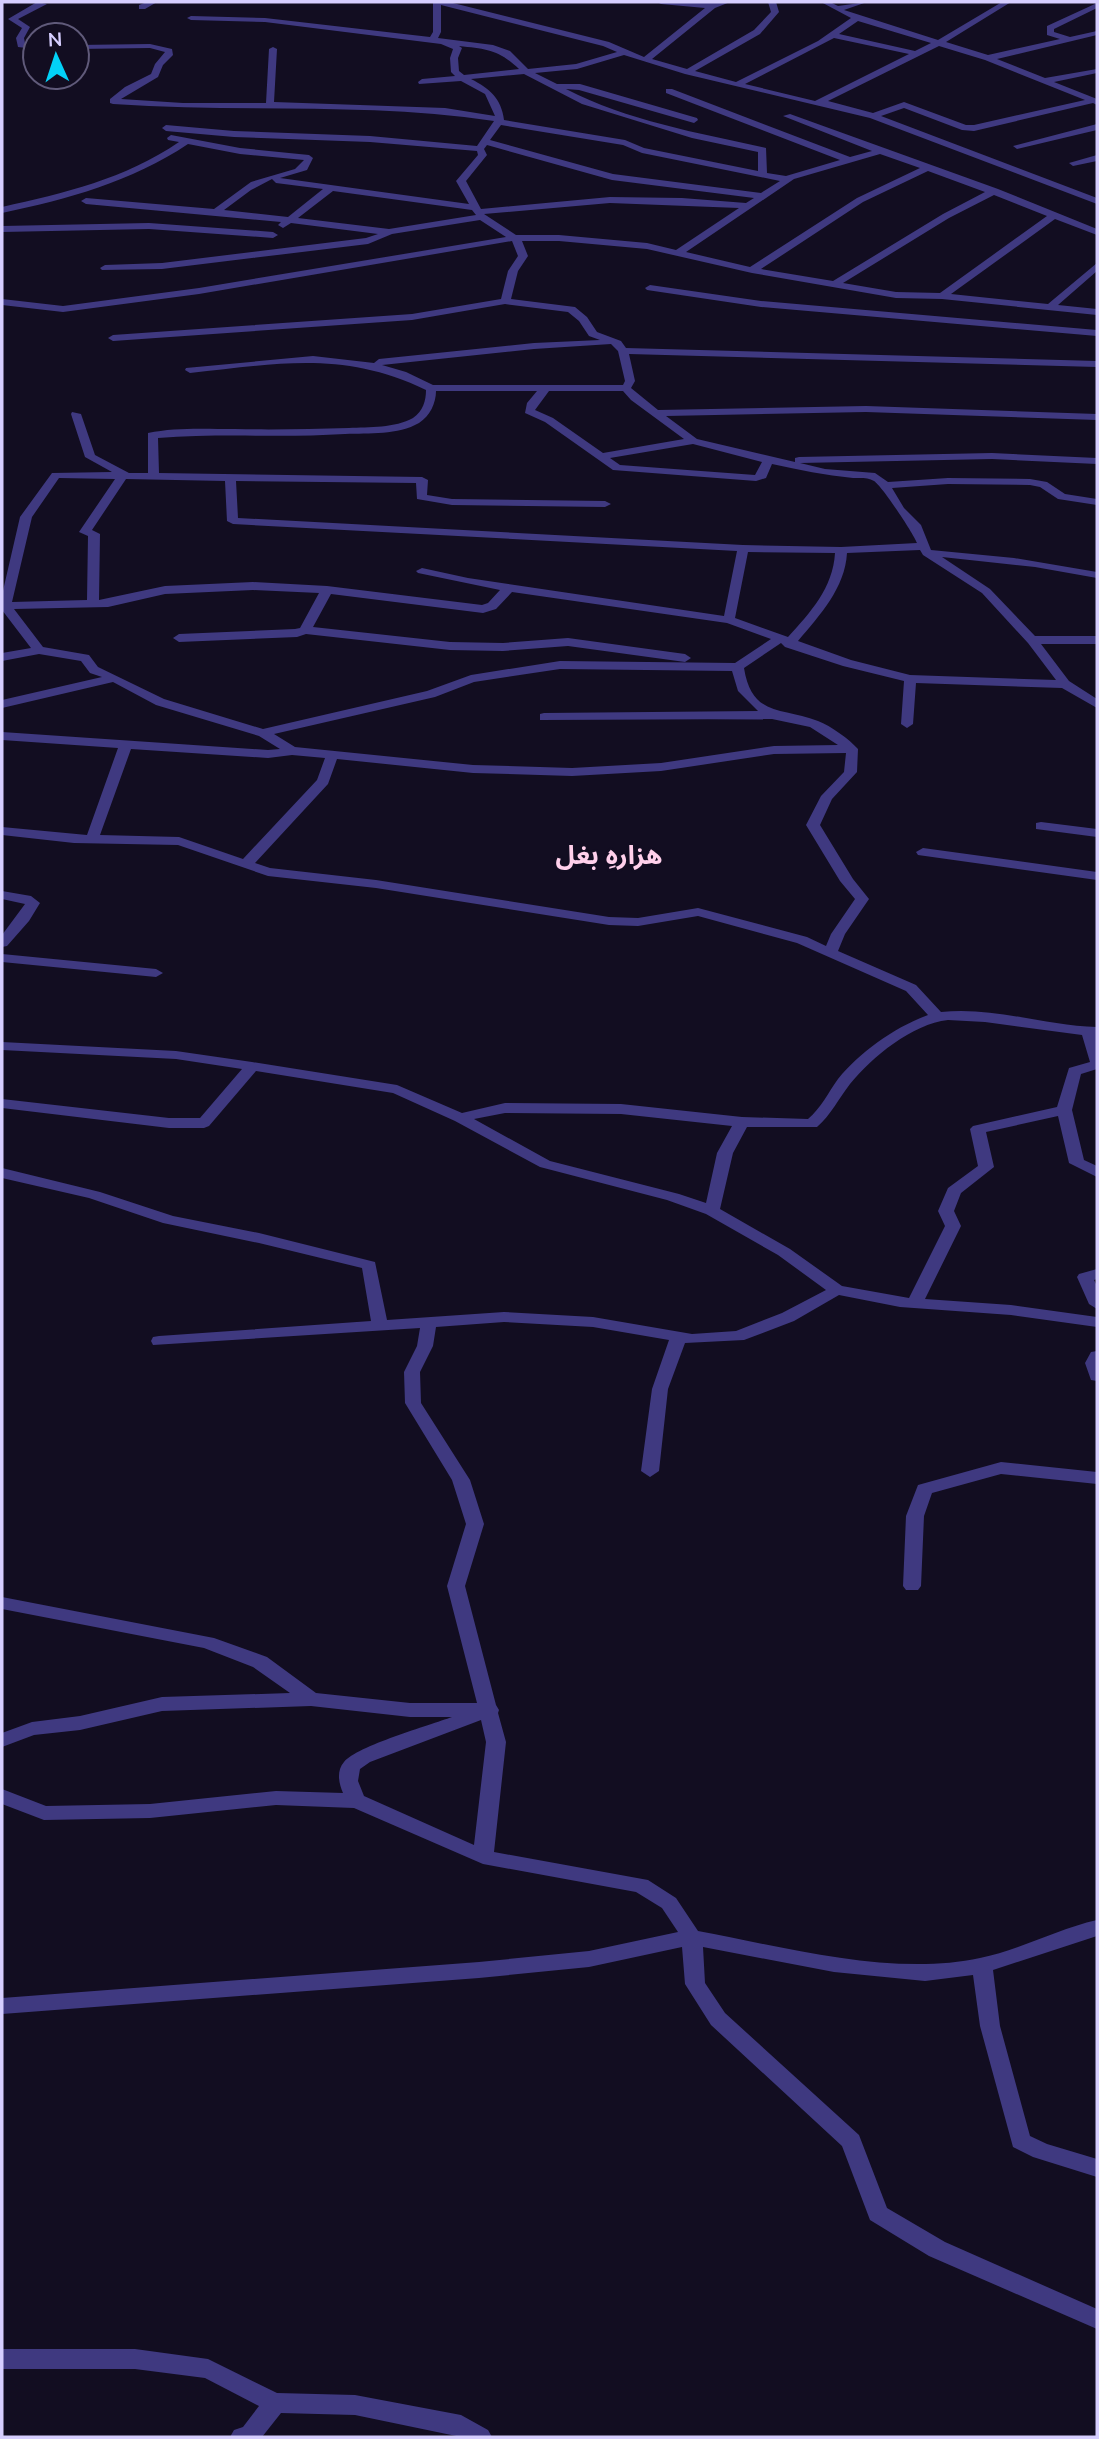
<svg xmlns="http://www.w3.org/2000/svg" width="1099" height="2439" font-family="Mulish,'Noto Sans Arabic',sans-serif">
<rect width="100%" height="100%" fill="#120d21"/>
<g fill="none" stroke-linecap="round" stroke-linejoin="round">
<!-- minor -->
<path fill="#3f3980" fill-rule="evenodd" d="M37 2 47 4 18 19 30 27 24 38 25 43 35 45V49L18 47 16 38 22 28 8 19Z
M147 2H157L145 9H139V5Z
M433 2H449L609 42 644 57 705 8 661 4 657 2H730L715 8 652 59 687 69 754 30 771 12 768 2H776L779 12 760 34 695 71 736 82 818 41 851 18 821 2H830L838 6 867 2 844 10 938 40 1002 2H1011L946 42 988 55 1060 39 1047 35V26L1097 3V8L1054 29V32L1070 37 1097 31V35L997 59 1045 78 1097 69V73L1054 82 1097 99V105L1093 103 974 131 962 130 904 108 881 116 1097 198V204L870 118 685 74 624 55 577 69 535 73 557 84H580L697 118 698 120 694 123 579 90 566 89C628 121 699 133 766 148L767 173 786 176 840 160 666 93V89H672L850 157 872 151 783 116 790 114 998 189 1097 229V235L1055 219 951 294 1048 304 1097 263V271L1058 305 1097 309V315L942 299 896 298 752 273 647 249 559 241H522L528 256 518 271 511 299 575 307 587 317 597 332 621 341 626 348 1097 361V367L629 354 635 381 631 388 658 410 866 406 1097 414V420L866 412 666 416 697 439 795 462V458L799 457 992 453 1097 458V464L992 459 800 463 825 469 875 473 888 482 948 478 1030 479 1047 482 1065 494 1097 499V505L1058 499 1040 487 1030 485 948 484 892 488 904 508 921 525 931 550 1014 558 1097 572V578L1035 567 942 557 990 589 1035 636H1097V644H1041L1069 681 1097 699V708L1062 688 916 683 913 724 907 728 901 724 904 681 843 666 785 647 781 643 744 668C752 718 783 707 818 721 831 726 849 739 858 749L857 772 832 799 820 825 853 879 869 899 845 934 838 951 916 985 941 1012C993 1006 1045 1026 1097 1027V1069L1081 1074 1072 1110 1084 1160 1097 1166V1177L1069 1163 1058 1116 986 1132 994 1167 961 1193 954 1211 961 1226 925 1299 1011 1305 1097 1317V1327L1011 1315 900 1307 839 1295 794 1321 744 1340 685 1343 668 1389 659 1471 650 1477 641 1471 652 1389 669 1340 593 1327 504 1322 436 1327 433 1346 420 1372 421 1403 470 1480 484 1524 465 1586 496 1705 499 1710 498 1713 506 1742 494 1852 648 1880 676 1898 698 1931C785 1947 893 1977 980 1958 1020 1950 1057 1929 1097 1920V1936L993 1970 1000 2026 1030 2136 1047 2144 1097 2159V2177L1033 2157 1013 2147 980 2026 973 1975 925 1981 834 1972 703 1947 705 1983 725 2013 859 2135 887 2208 945 2242 1097 2309V2329L929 2256 870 2220 842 2146 711 2025 685 1984 682 1947 589 1967 479 1978 2 2014V1998L479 1962 589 1951 678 1932 662 1908 636 1892 483 1864 354 1808 276 1805 150 1818 44 1820 2 1804V1789L46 1806 150 1804 276 1791 343 1793C339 1784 336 1771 344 1762 357 1746 430 1725 452 1717H410L311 1706 162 1711 80 1730 34 1735 2 1747V1733L32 1722 80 1716 162 1697 290 1693 253 1667 204 1648 2 1609V1597L214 1638 267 1657 316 1693 410 1703H477L447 1586 466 1524 452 1480 405 1403 404 1372 417 1346 420 1328 153 1345 151 1341 153 1337 159 1336 371 1321 362 1268 259 1243 163 1223 89 1198 2 1178V1168L100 1192 173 1216 259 1233 375 1262 387 1320 504 1312 593 1317 692 1334 736 1331 782 1313 826 1290 778 1255 706 1214 667 1200 540 1167 455 1121 393 1093 256 1071 209 1126 204 1128H169L2 1108V1099L169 1118H200L242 1069 176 1059 2 1050V1042L176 1051 252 1062 397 1085 462 1113 505 1103 621 1104 742 1117 808 1119C821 1108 828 1093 838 1079 860 1052 895 1027 928 1015L906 991 797 943 698 916 638 926 609 925 376 888 268 876 178 845 74 843 2 835V827L87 835 118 748 2 740V732L268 750 280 749 259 736 156 705 113 682 2 708V700L102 677 90 673 81 661 39 654 2 661V653L31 648 2 610V595L20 517 52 473 112 472 85 457 71 414 72 412 81 414 95 455 129 473H148V433C176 427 207 429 235 429 273 430 311 429 349 428 369 427 395 428 413 418 423 411 426 401 426 390 343 350 277 364 190 373L185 370 186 368 313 356 374 363 379 359 534 343 600 340 589 336 579 321 568 312 505 304 412 320 113 341 108 338 113 335 412 314 501 299 508 271 518 256 512 241 199 294 63 312 2 305V299L63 306 199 288 506 237 480 220 392 234 368 244 162 269 102 270 100 268 105 265 162 263 366 238 378 234 291 223 283 228 278 225 281 222 86 204 81 201 86 198 214 209 251 182 295 169 304 160 240 154 188 144C131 182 68 199 2 213V207C64 193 125 179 179 142L168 140 167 138 171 135 240 148 309 155 313 158 307 170 280 178 469 204 456 181 478 155 477 151 370 142 234 137 166 131 162 128 166 125 234 131 370 136 477 146 494 121C368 102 240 113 113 104L110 103V99L125 87 151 74 155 64 165 52 150 48 77 49V45L150 44 172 49 173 55 163 65 158 77 121 99 183 103H266L269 49 273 47 277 49 274 102 445 108 495 116 485 94 461 81 419 84 418 82 422 79 455 76 451 72 450 58 453 49 441 44 265 22 191 20 187 18 191 16 265 18 430 37 433 32ZM441 5 603 46 617 52 576 64 528 69 510 51 493 45 438 38 441 32ZM858 21 931 43 915 51 839 34ZM834 38 909 54 815 101 745 84ZM459 46C487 49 499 50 519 69L464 75 459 71 458 58 462 48ZM939 46 985 60 1085 100 974 125H966L904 102 873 113 828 101ZM524 74 582 104 692 138 758 152V171L644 148 625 140 504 120C501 98 490 89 471 79ZM501 125 623 145 642 153 780 181 761 193 613 174 490 140ZM487 145 612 180 754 198 746 203 682 198 610 197 481 209 466 181 487 155 484 149ZM880 154 920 168 857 198 750 267 686 252 794 179ZM928 171 985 192 943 214 833 281 761 269 863 202ZM272 179 276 183 323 189 288 217 224 210 251 190ZM333 191 472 210 476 215 389 229 298 218ZM994 195 1047 216 940 293 896 292 843 283 949 218ZM610 203 739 208 676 250 647 243 559 235H516L484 214ZM611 344 618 351 625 381 623 385H433L406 372 382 365 534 349ZM436 391H537L527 403 525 413 545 422 613 470 756 481 766 478 772 464C799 470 825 475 853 478 859 478 868 477 874 481 882 486 913 533 917 543L841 547 743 545 238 518 236 481 416 483 417 499 452 505 605 507 611 504 605 501 452 499 427 495 428 480 422 477 159 473 158 438C220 433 283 438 345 434 369 433 398 435 419 423 430 416 436 403 436 391ZM549 391H623L631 400 684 439 603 453 553 418 535 410ZM693 444 762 462 755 475 620 465 610 458ZM59 478 115 479 79 532 88 536 87 600 12 602 32 517ZM126 479 225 481 227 521 233 524 737 551 724 616 468 578 422 568 416 571 418 573 500 590 488 603 482 605 327 586 253 582 165 586 99 600 100 534 92 530ZM920 550 923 555 982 593 1028 643 1056 680 910 675 851 660 798 641C820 615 845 588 847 553ZM748 552 835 553C833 588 810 613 788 637L735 618ZM253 590 319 593 300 628 295 629 179 634 173 638 179 642 297 637 306 634 450 650 503 651 568 646 685 662 691 658 685 654 568 638 503 643 450 642 313 627 331 594 483 613 496 609 512 592 727 623 771 639 735 663 560 661 471 675 427 691 263 729 164 699 98 667 89 655 43 647 14 609 108 607 165 594ZM560 669 732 671 738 691 758 711 544 713 540 714V720L772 719 810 727 838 745 774 746 661 763 572 768 473 765 295 747 274 734 435 697 474 682ZM131 749 268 758 292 755 325 758 317 780 243 859 179 837 100 835ZM846 753 844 772 821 796 806 825 840 881 855 899 831 934 826 946 807 937 698 908 638 918 609 917 376 880 270 868 255 863 328 784 337 759 473 773 572 776 661 771 774 754ZM948 1020 985 1022 1082 1035 1090 1062 1069 1068 1057 1107 973 1126 970 1129 978 1166 948 1188 938 1211 945 1226 909 1298 842 1286 790 1249 720 1209 733 1153 747 1127H817C831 1115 839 1098 850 1084 872 1057 912 1024 948 1020ZM505 1113 621 1114 732 1126 717 1153 706 1203 679 1194 550 1161 474 1119ZM481 1720 486 1742 474 1845 364 1796 358 1781 360 1769 370 1762Z
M1097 124V130L1017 149 1013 146Z
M1097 155V161L1073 166 1069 163Z
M149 223 273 232 278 235 273 238 149 229 2 232V226Z
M650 285 761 301 1097 330V336L761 307 647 290 645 288Z
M1041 822 1097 829V837L1036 829V823Z
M923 848 1097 872V880L918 855 916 852Z
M2 891 31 896 40 903 29 921 7 946 2 947V935L25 904 2 899Z
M2 954 156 969 163 973 156 977 2 962Z
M1097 1269V1279L1094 1280 1097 1286V1309L1089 1304 1077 1277 1079 1274Z
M1097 1351V1381L1091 1380 1085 1363 1091 1352Z
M1001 1462 1097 1472V1484L1001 1474 932 1493 924 1516 921 1586 918 1590H906L903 1586 906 1516 918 1485Z
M2 2349H135L208 2359 277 2393 355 2395 461 2415 488 2430 492 2437H461L355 2415 281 2413 262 2437H230L234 2430 243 2427 259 2406 205 2378 135 2369H2Z"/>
</g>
<g text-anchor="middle" stroke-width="5" stroke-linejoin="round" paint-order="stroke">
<!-- district labels -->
<g font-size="26" font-weight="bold" fill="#ffd0eb" stroke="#120d21">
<text x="609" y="864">هزارهِ بغل</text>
</g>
</g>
<!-- border -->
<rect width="1099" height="2439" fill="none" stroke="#d6ceff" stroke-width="7"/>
<!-- north arrow -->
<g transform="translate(56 56) rotate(357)"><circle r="33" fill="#120d21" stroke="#605a7a" stroke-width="2"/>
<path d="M0-5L12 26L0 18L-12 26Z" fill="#02d1f7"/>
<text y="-10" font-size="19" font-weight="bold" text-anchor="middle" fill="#d6ceff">N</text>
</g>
</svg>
